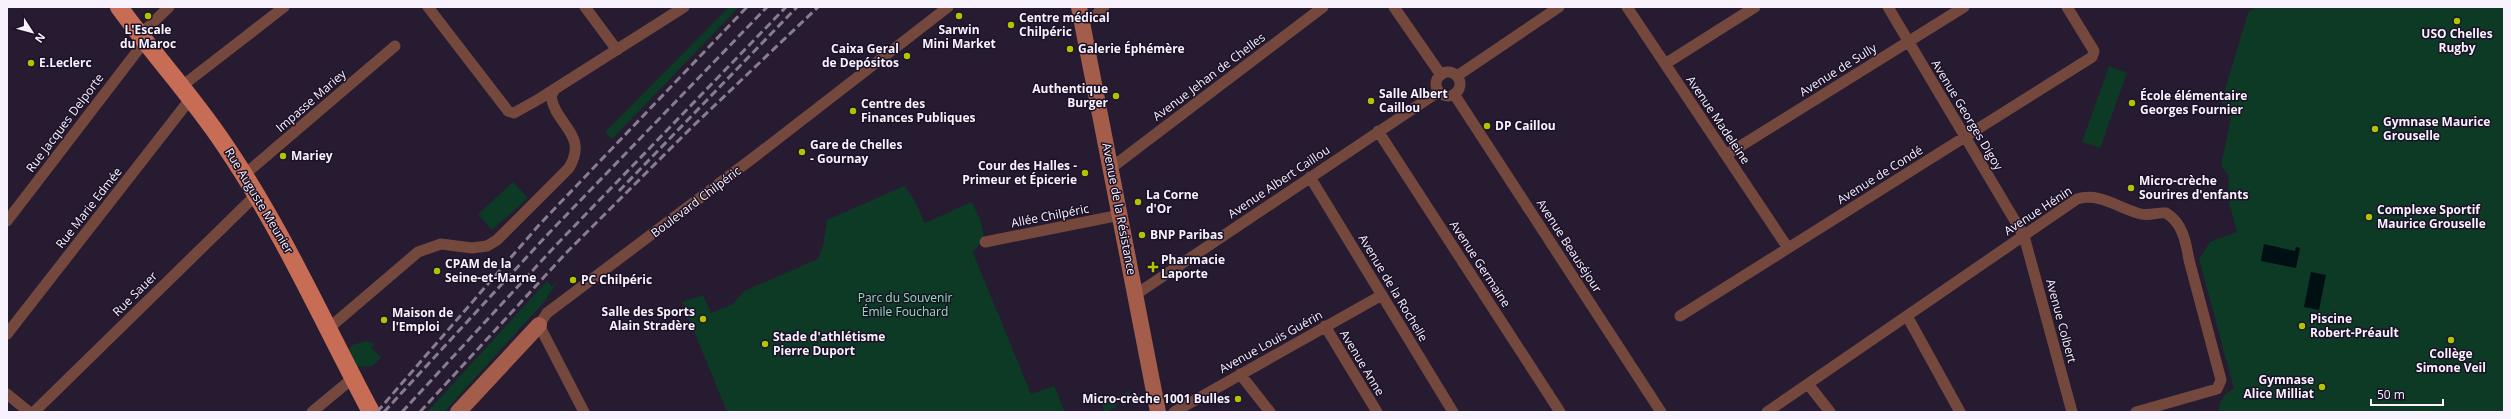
<svg xmlns="http://www.w3.org/2000/svg" width="2511" height="419" font-family="'Open Sans',sans-serif">
<rect width="100%" height="100%" fill="#261b31"/>
<!-- green -->
<path fill="#0c3a24" d="M729 7H739L612 139 605 132Z
M2255 7H2504V412H2229L2218 410C2221 399 2223 393 2234 389L2199 259 2210 242 2237 232 2229 202 2228 175 2221 166 2233 107 2221 103 2248 13Z
M2109 66 2127 73 2100 148 2082 142Z
M513 182 528 198 492 230 478 214Z
M904 186 914 200 925 223 972 202 981 222 984 237 973 253 1031 394 1054 386 1065 412H727L682 302 703 295 711 313 733 304 744 291 818 259 823 246 827 220Z
M547 281 552 287 557 281C554 290 549 293 544 302L444 412H427Z
M366 341 375 344 371 347 381 358 372 366 355 367 346 353 352 345Z
M1129 391 1133 401 1123 406 1117 397Z
M1114 398 1117 405 1115 408 1105 412 1101 403Z"/>
<!-- water -->
<path fill="#000f14" d="M2264 244 2295 251 2296 247 2300 248 2296 268 2261 261Z
M2311 272 2326 275 2319 310 2304 307Z"/>
<g fill="none" stroke-linecap="round" stroke-linejoin="round">
<!-- street -->
<path stroke="#74483c" stroke-width="11" d="M428 7 508 111 514 113 539 99 684 7
M585 7 617 50
M1394 7 1441 75
M1627 7 1788 248
M1888 7 2024 236 2072 412
M1082 20 1095 16 1104 7
M140 35 169 7
M1665 64 1755 7
M1436 84a12 12 0 1 1 24 0a12 12 0 1 1-24 0Z
M1457 76 1559 7
M182 86 284 7
M1454 94 1661 412
M1378 131 1560 412
M1726 155 1964 7
M1111 168 1323 7
M244 175 395 46
M1310 177 1453 412
M7 221 145 41
M985 242 1120 215
M1135 295 1438 92
M1680 316 2092 57 2094 51 2067 7
M1907 316 1960 412
M1325 326 1377 412
M329 328 418 252 441 244 472 248 487 246 497 240 569 168C589 134 555 125 551 96L555 89
M7 334 191 98
M1240 374 1270 412
M1808 384 1830 412
M7 394 29 412
M34 412 256 195
M312 412 353 378
M584 412 539 325 547 313 757 155 948 7
M1174 412 1382 295
M1767 412 2077 199C2100 192 2120 209 2141 214 2150 216 2158 212 2166 213 2183 223 2186 243 2189 260L2221 380 2217 389 2136 412"/>
<!-- secondary -->
<path stroke="#a35d4a" stroke-width="16" d="M1079 7 1158 412
M458 412 539 325"/>
<!-- primary -->
<path stroke="#c86d55" stroke-width="18" d="M119 7C153 54 192 96 224 144 282 229 323 322 371 412"/>
<!-- rail -->
<path stroke="#867d8f" stroke-width="3" stroke-dasharray="8 4" stroke-linecap="butt" d="M619 191 797 7
M377 412 539 225 747 7
M384 412 548 234 767 7
M402 412 558 243 786 7
M420 412 567 252 691 128 818 7"/>
</g>
<!-- markers -->
<g fill="#b0c500" stroke="#1c1227" stroke-width="1.5">
<circle cx="148" cy="16" r="4"/>
<circle cx="959" cy="16" r="4"/>
<circle cx="2457" cy="21" r="4"/>
<circle cx="1011" cy="25" r="4"/>
<circle cx="1070" cy="49" r="4"/>
<circle cx="907" cy="56" r="4"/>
<circle cx="31" cy="63" r="4"/>
<circle cx="1116" cy="96" r="4"/>
<circle cx="1371" cy="101" r="4"/>
<circle cx="2132" cy="103" r="4"/>
<circle cx="853" cy="111" r="4"/>
<circle cx="1487" cy="126" r="4"/>
<circle cx="2375" cy="129" r="4"/>
<circle cx="802" cy="152" r="4"/>
<circle cx="283" cy="156" r="4"/>
<circle cx="1085" cy="173" r="4"/>
<circle cx="2131" cy="188" r="4"/>
<circle cx="1138" cy="202" r="4"/>
<circle cx="2369" cy="217" r="4"/>
<circle cx="1142" cy="235" r="4"/>
<path d="M1151 261h4v4h4v4h-4v4h-4v-4h-4v-4h4z"/>
<circle cx="437" cy="271" r="4"/>
<circle cx="573" cy="280" r="4"/>
<circle cx="703" cy="319" r="4"/>
<circle cx="384" cy="320" r="4"/>
<circle cx="2302" cy="326" r="4"/>
<circle cx="2451" cy="340" r="4"/>
<circle cx="765" cy="344" r="4"/>
<circle cx="2322" cy="387" r="4"/>
<circle cx="1238" cy="399" r="4"/>
</g>
<g text-anchor="middle" stroke-width="3" stroke-linejoin="round" paint-order="stroke">
<!-- poi labels -->
<g font-size="12" font-weight="bold" fill="#f7f2fe" stroke="#1c1227" text-anchor="start">
<text x="1019" y="22">Centre médical<tspan x="1019" dy="14">Chilpéric</tspan></text>
<text x="148" y="34" text-anchor="middle">L'Escale<tspan x="148" dy="14">du Maroc</tspan></text>
<text x="959" y="34" text-anchor="middle">Sarwin<tspan x="959" dy="14">Mini Market</tspan></text>
<text x="2457" y="38" text-anchor="middle">USO Chelles<tspan x="2457" dy="14">Rugby</tspan></text>
<text x="899" y="53" text-anchor="end">Caixa Geral<tspan x="899" dy="14">de Depósitos</tspan></text>
<text x="1078" y="53">Galerie Éphémère</text>
<text x="39" y="67">E.Leclerc</text>
<text x="1108" y="93" text-anchor="end">Authentique<tspan x="1108" dy="14">Burger</tspan></text>
<text x="1379" y="98">Salle Albert<tspan x="1379" dy="14">Caillou</tspan></text>
<text x="2140" y="100">École élémentaire<tspan x="2140" dy="14">Georges Fournier</tspan></text>
<text x="861" y="108">Centre des<tspan x="861" dy="14">Finances Publiques</tspan></text>
<text x="2383" y="126">Gymnase Maurice<tspan x="2383" dy="14">Grouselle</tspan></text>
<text x="1495" y="130">DP Caillou</text>
<text x="810" y="149">Gare de Chelles<tspan x="810" dy="14">- Gournay</tspan></text>
<text x="291" y="160">Mariey</text>
<text x="1077" y="170" text-anchor="end">Cour des Halles -<tspan x="1077" dy="14">Primeur et Épicerie</tspan></text>
<text x="2139" y="185">Micro-crèche<tspan x="2139" dy="14">Sourires d'enfants</tspan></text>
<text x="1146" y="199">La Corne<tspan x="1146" dy="14">d'Or</tspan></text>
<text x="2377" y="214">Complexe Sportif<tspan x="2377" dy="14">Maurice Grouselle</tspan></text>
<text x="1150" y="239">BNP Paribas</text>
<text x="1161" y="264">Pharmacie<tspan x="1161" dy="14">Laporte</tspan></text>
<text x="445" y="268">CPAM de la<tspan x="445" dy="14">Seine-et-Marne</tspan></text>
<text x="581" y="284">PC Chilpéric</text>
<text x="695" y="316" text-anchor="end">Salle des Sports<tspan x="695" dy="14">Alain Stradère</tspan></text>
<text x="392" y="317">Maison de<tspan x="392" dy="14">l'Emploi</tspan></text>
<text x="2310" y="323">Piscine<tspan x="2310" dy="14">Robert-Préault</tspan></text>
<text x="773" y="341">Stade d'athlétisme<tspan x="773" dy="14">Pierre Duport</tspan></text>
<text x="2451" y="358" text-anchor="middle">Collège<tspan x="2451" dy="14">Simone Veil</tspan></text>
<text x="2314" y="384" text-anchor="end">Gymnase<tspan x="2314" dy="14">Alice Milliat</tspan></text>
<text x="1230" y="403" text-anchor="end">Micro-crèche 1001 Bulles</text>
</g>
<!-- street labels -->
<g font-size="12" fill="#f7f2fe" stroke="#1c1227">
<text transform="translate(1838 70) rotate(-32)" y="4">Avenue de Sully</text>
<text transform="translate(1209 77) rotate(-37)" y="4">Avenue Jehan de Chelles</text>
<text transform="translate(311 101) rotate(-41)" y="4">Impasse Mariey</text>
<text transform="translate(1967 115) rotate(59)" y="4">Avenue Georges Digoy</text>
<text transform="translate(1718 120) rotate(56)" y="4">Avenue Madeleine</text>
<text transform="translate(65 123) rotate(-53)" y="4">Rue Jacques Delporte</text>
<text transform="translate(1880 175) rotate(-32)" y="4">Avenue de Condé</text>
<text transform="translate(1279 182) rotate(-34)" y="4">Avenue Albert Caillou</text>
<text transform="translate(259 201) rotate(59)" y="4">Rue Auguste Meunier</text>
<text transform="translate(696 202) rotate(-37)" y="4">Boulevard Chilpéric</text>
<text transform="translate(89 208) rotate(-52)" y="4">Rue Marie Edmée</text>
<text transform="translate(1119 209) rotate(79)" y="4">Avenue de la Résistance</text>
<text transform="translate(2038 211) rotate(-33)" y="4">Avenue Hénin</text>
<text transform="translate(1050 216) rotate(-11)" y="4">Allée Chilpéric</text>
<text transform="translate(1569 246) rotate(57)" y="4">Avenue Beauséjour</text>
<text transform="translate(1480 264) rotate(57)" y="4">Avenue Germaine</text>
<text transform="translate(1393 288) rotate(59)" y="4">Avenue de la Rochelle</text>
<text transform="translate(135 294) rotate(-45)" y="4">Rue Sauer</text>
<text transform="translate(2061 321) rotate(75)" y="4">Avenue Colbert</text>
<text transform="translate(1271 342) rotate(-29)" y="4">Avenue Louis Guérin</text>
<text transform="translate(1362 363) rotate(59)" y="4">Avenue Anne</text>
</g>
<!-- park labels -->
<g font-size="12" fill="#8ae2af" stroke="#1c1227">
<text x="905" y="302">Parc du Souvenir<tspan x="905" dy="14">Émile Fouchard</tspan></text>
</g>
</g>
<!-- border -->
<rect width="2511" height="419" fill="none" stroke="#f7f2fe" stroke-width="16"/>
<!-- north arrow -->
<g transform="translate(32 32) rotate(126)" stroke="#1c1227" stroke-width="3" paint-order="stroke">
<path d="M0-3L7 15L0 10L-7 15Z" fill="#f7f2fe"/>
<text y="-6" font-size="11" font-weight="bold" text-anchor="middle" fill="#f7f2fe">N</text>
</g>
<!-- scale -->
<path d="M2371 399v6h72v-6" fill="none" stroke="#f7f2fe" stroke-width="2"/>
<text x="2377" y="399" font-size="12" fill="#f7f2fe" stroke="#1c1227" stroke-width="3" paint-order="stroke">50 m</text>
</svg>
